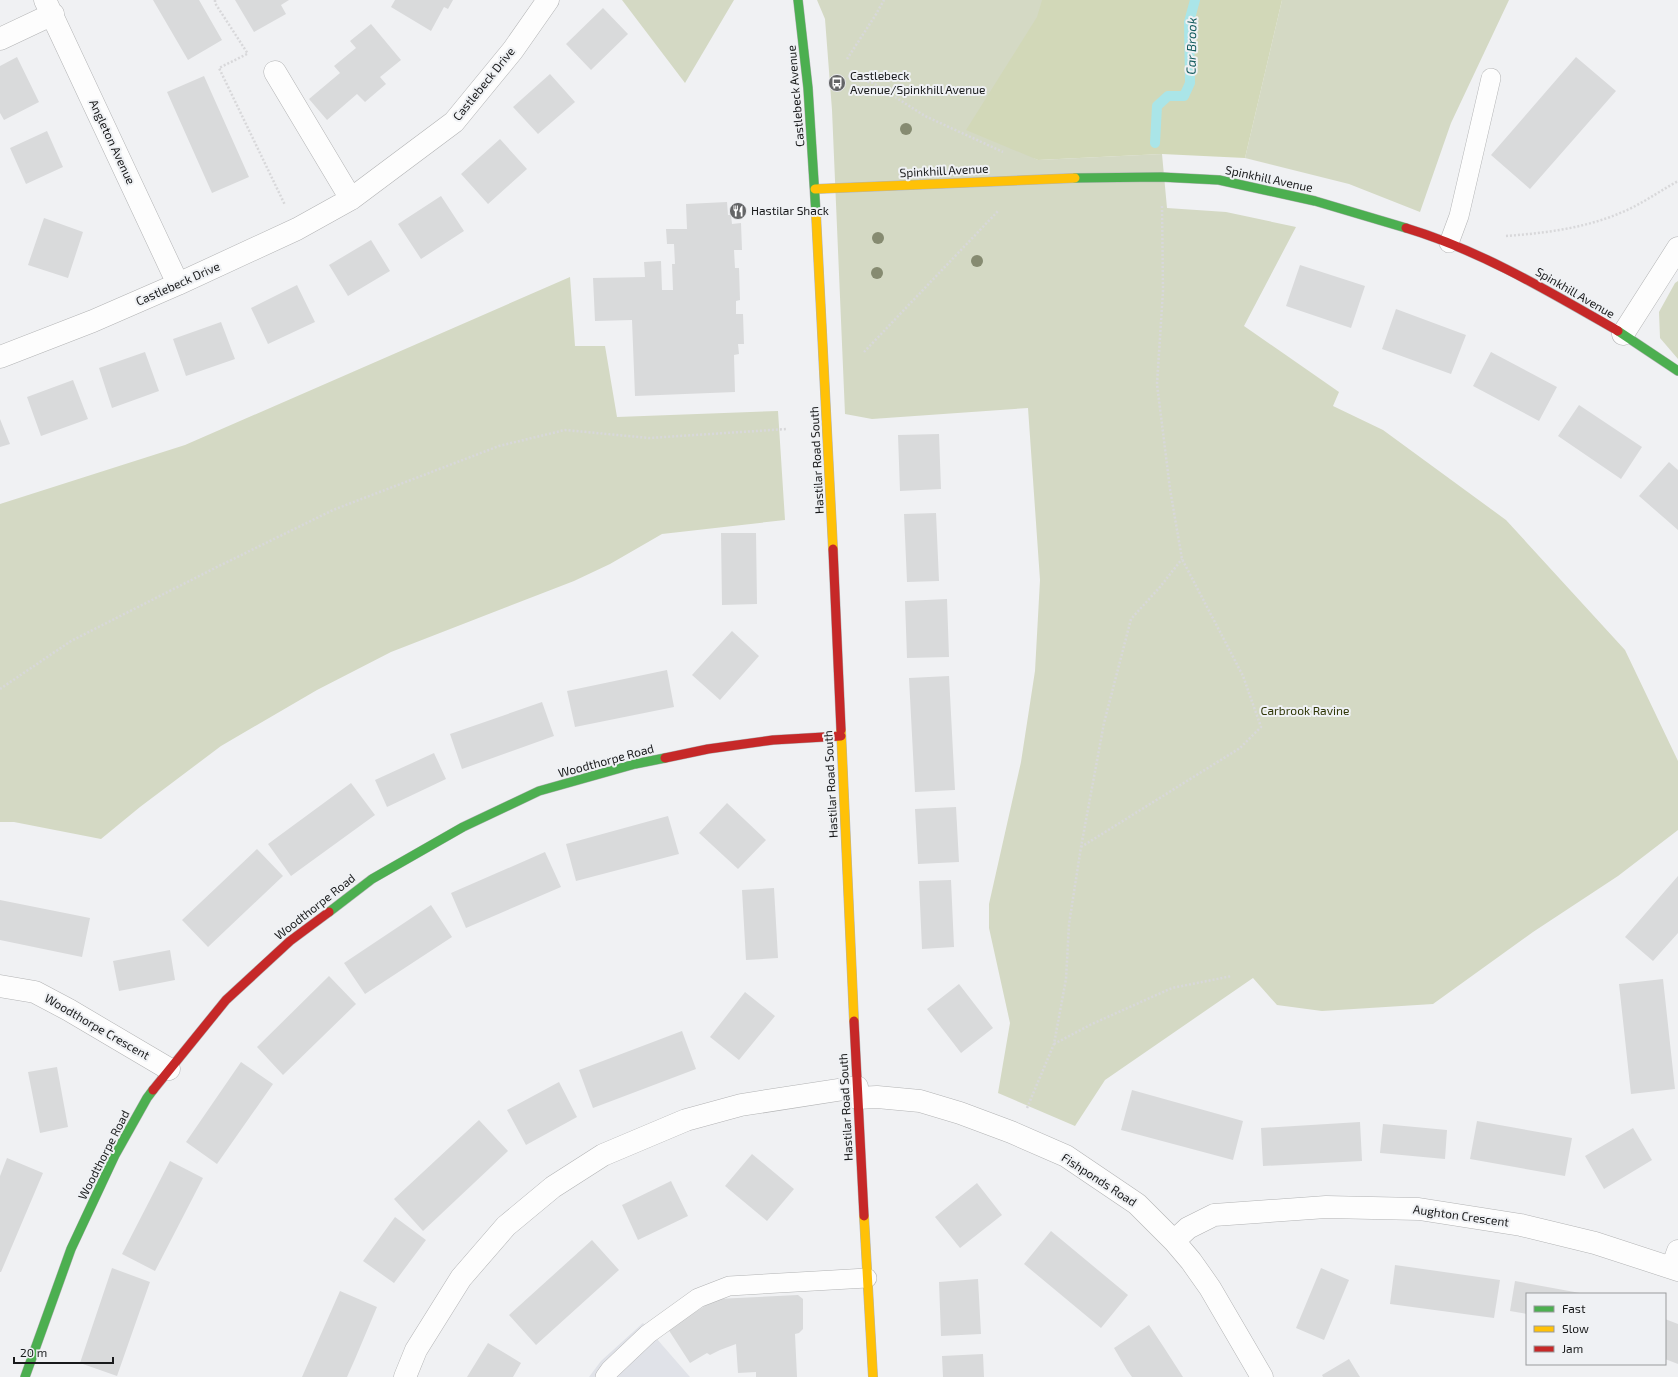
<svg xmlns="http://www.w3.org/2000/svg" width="1678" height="1377" font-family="'Exo 2',sans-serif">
<rect width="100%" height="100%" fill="#f0f1f3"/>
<!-- built -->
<path fill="#e0e2e8" d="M643 1323 690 1377H589L601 1361Z"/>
<!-- green -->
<path fill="#d4d9c4" d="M622 0H734L685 83Z
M817 0H1227L1034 158 1038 160 1162 154 1167 208 1226 212 1296 227 1244 326 1339 392 1333 406 1383 430 1506 520 1625 650 1678 761V830L1618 876 1533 932 1433 1004 1322 1011 1277 1005 1253 978 1105 1080 1075 1126 998 1093 1010 1023 989 928V904L1021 762 1035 671 1040 580 1028 408 872 419 845 414 832 110 825 19Z
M1282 0H1509L1451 123 1420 212 1349 184 1245 158Z
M570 277 575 346H605L617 417 778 411 785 520 662 534 610 564 574 581 391 652 317 690 221 746 140 807 101 839 14 822H0V504L185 445Z
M1678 281V359L1660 338 1659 312 1675 283Z"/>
<!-- forest -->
<path fill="#d2d8b8" d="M1042 0H1282L1245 158 1162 154 1038 160 966 130 1037 17Z"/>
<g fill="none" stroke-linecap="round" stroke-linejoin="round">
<!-- stream -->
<path stroke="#aae5e8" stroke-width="10" d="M1155 143 1157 106 1168 96H1184L1190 83 1189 22 1195 0"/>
</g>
<!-- building -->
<path fill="#d9dadb" d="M153 0H199L222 40 188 60Z
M235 0H289L281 5 286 14 254 32Z
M395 0H453L448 9 444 7 431 31 391 7Z
M603 8 628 34 591 70 566 44Z
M371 24 401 60 380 77 386 84 365 102 357 94 327 120 309 99 340 73 334 66 356 48 350 41Z
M17 57 39 102 4 120 0 113V66Z
M1576 57 1616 91 1530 189 1491 155Z
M550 74 575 102 538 134 513 107Z
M204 76 249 177 212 193 167 92Z
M47 131 63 167 26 184 10 148Z
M500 139 527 169 488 204 461 174Z
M441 196 464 231 421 259 398 224Z
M727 202 728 215H731L732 224 741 223 742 250H734L735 268H739L740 300 736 301V314H743L744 344H738L739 354 734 355 735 392 635 396 632 320 595 321 593 278 645 277 644 262 661 261 662 290H673L672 264H675L674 244H667L666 229H687L686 204Z
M44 218 83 232 68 278 28 265Z
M371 240 390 271 348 296 329 265Z
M1300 265 1365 286 1351 328 1286 306Z
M297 285 315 322 268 344 251 308Z
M1396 309 1466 335 1451 374 1382 349Z
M221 322 235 359 186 376 173 339Z
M145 352 159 391 112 408 99 368Z
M1491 352 1557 387 1539 421 1473 386Z
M73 380 88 419 41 436 27 397Z
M1579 405 1642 447 1621 479 1558 436Z
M0 419 10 444 0 447Z
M939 434 941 489 900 491 898 435Z
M1669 462 1678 470V530L1639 496Z
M936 513 939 581 907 582 904 514Z
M721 533H756L757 604 722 605Z
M947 599 949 657 907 658 905 601Z
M732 631 759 656 720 700 692 675Z
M667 670 674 707 575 727 567 691Z
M949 676 955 790 915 792 909 678Z
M542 702 554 736 462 769 450 734Z
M434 753 446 779 387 807 375 780Z
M351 783 375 815 291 876 268 844Z
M727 803 766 840 738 869 699 833Z
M956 807 959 862 918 864 915 809Z
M668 816 679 854 576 881 566 844Z
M257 849 283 876 208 947 182 920Z
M545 852 561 887 466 928 451 893Z
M1678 876V933L1653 961 1625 937Z
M951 880 954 947 922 949 919 881Z
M774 888 778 958 746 960 742 890Z
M0 900 90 918 82 957 0 940Z
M431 905 452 937 365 994 344 963Z
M170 950 175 980 119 991 113 961Z
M329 976 356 1004 283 1075 257 1047Z
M1663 979 1675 1089 1631 1094 1619 984Z
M959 984 993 1028 961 1053 927 1009Z
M745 992 775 1016 739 1060 710 1037Z
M682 1031 696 1069 593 1108 579 1070Z
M241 1062 273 1084 217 1164 186 1142Z
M57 1067 68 1127 40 1133 28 1072Z
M559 1082 577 1117 526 1145 507 1110Z
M1132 1090 1243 1121 1233 1160 1121 1130Z
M479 1120 508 1151 423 1231 394 1199Z
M1477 1121 1572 1138 1565 1176 1470 1159Z
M1360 1122 1362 1161 1263 1166 1261 1128Z
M1383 1124 1447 1130 1445 1159 1380 1153Z
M1633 1128 1652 1160 1604 1189 1585 1156Z
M752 1154 794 1189 767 1221 725 1186Z
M7 1158 43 1173 1 1272H0V1176Z
M170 1161 203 1178 155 1271 122 1254Z
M671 1181 688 1216 638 1240 622 1205Z
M977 1183 1002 1215 960 1248 935 1217Z
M395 1217 426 1240 394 1283 363 1261Z
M1051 1231 1128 1295 1101 1328 1024 1264Z
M592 1240 619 1270 536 1345 509 1315Z
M1395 1265 1500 1280 1494 1318 1390 1304Z
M112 1268 150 1282 117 1376 80 1363Z
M1321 1268 1349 1280 1324 1340 1296 1328Z
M978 1279 981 1334 941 1336 939 1282Z
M1515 1281 1580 1293V1294H1527V1314L1510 1311Z
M340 1291 377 1307 355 1359 347 1377H302Z
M798 1295 803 1299V1329L799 1333 795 1334 797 1377H756V1372L738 1373 736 1344 720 1350 710 1355 707 1353 690 1363 668 1329 716 1299Z
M1665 1319 1678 1324V1364L1665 1359Z
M1149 1325 1163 1346 1183 1377H1132L1127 1370 1114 1348Z
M488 1343 521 1363 513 1377H467Z
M983 1354 984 1377H943L942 1356Z
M1349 1359 1360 1377H1323L1322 1375Z"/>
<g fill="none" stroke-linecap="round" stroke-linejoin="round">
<!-- lane casing -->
<g stroke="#b2b3b4" stroke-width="20">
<path id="lane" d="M1449 243 1459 216 1491 78
M605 1377 610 1370 648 1334 698 1298 729 1286 867 1278"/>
</g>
<!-- street casing -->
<g stroke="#b2b3b4" stroke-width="23">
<path id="street" d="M45 0 178 284
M0 39 53 14
M275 72 351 199
M1623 334 1678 248
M0 357 93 321 178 284 297 229 351 199 454 122 513 50 548 0
M0 986 35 992 69 1010 169 1069
M857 1098 877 1097 920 1101 960 1113 1011 1132 1066 1156 1137 1204 1174 1241 1191 1261 1210 1288 1262 1377
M1174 1241 1188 1228 1214 1215 1326 1207 1419 1209 1521 1225 1595 1243 1678 1270
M1672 1268 1678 1251
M405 1377 416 1350 461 1278 506 1226 553 1187 603 1155 686 1120 741 1105 857 1087"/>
</g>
<!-- fast casing -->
<g stroke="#b2b3b4" stroke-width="10">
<path id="fast" d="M798 0 808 88 816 214
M1075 178 1161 177 1219 180 1315 201 1406 228
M1618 331 1678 371
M329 912 372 879 463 827 539 791 635 764 665 758
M25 1377 71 1249 115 1155 147 1098 153 1090"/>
</g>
<!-- slow casing -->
<g stroke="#b2b3b4" stroke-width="10">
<path id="slow" d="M815 189 1075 178
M816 214 833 549
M841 730 854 1021
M864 1216 873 1377"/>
</g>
<!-- jam casing -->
<g stroke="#b2b3b4" stroke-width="10">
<path id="jam" d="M1406 228C1482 251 1550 292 1618 331
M833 549 841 730
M665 758 708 749 773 740 841 736
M854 1021 864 1216
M153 1090 226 1000 290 941 329 912"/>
</g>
<!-- path -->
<path stroke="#d8d8da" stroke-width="2.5" stroke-dasharray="2 2" stroke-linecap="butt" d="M215 0V3L248 54
M247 54 219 68 285 205
M847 59 875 16 884 0
M848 76 873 83 925 116 1003 152
M1506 236C1546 233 1587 228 1625 211 1643 203 1660 191 1678 181
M864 352 999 210
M0 689 71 641 215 568 333 510 499 446 565 430 649 438 787 429
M1081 847 1240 748 1261 727 1243 676 1182 559 1170 489 1157 384 1163 291 1162 205
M1054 1044 1092 1024 1172 988 1232 976
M1027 1108 1054 1044 1066 979 1069 924 1081 847 1104 723 1131 619 1160 587 1182 559"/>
<!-- lane -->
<use href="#lane" stroke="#fdfdfd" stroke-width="19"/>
<!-- street -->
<use href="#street" stroke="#fdfdfd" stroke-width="22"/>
<!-- fast -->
<use href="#fast" stroke="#4caf50" stroke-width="9"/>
<!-- slow -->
<use href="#slow" stroke="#ffc107" stroke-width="9"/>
<!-- jam -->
<use href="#jam" stroke="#c62828" stroke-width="9"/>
</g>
<!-- trees -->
<g fill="#868b71">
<circle cx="906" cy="129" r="6"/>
<circle cx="878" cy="238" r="6"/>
<circle cx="977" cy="261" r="6"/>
<circle cx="877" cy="273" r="6"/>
</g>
<!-- icons -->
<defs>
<g id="bus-disc" transform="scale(0.9)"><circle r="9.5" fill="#646567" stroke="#eff1f4"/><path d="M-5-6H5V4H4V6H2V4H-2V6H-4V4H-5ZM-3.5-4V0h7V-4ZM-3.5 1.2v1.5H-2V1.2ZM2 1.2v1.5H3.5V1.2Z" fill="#fff"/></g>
<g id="restaurant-disc" transform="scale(0.9)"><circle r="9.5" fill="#646567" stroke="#eff1f4"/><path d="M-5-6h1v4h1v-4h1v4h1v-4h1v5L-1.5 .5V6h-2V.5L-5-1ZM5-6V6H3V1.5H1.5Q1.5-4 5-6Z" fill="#fff"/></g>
</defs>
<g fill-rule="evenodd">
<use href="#bus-disc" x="837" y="83"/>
<use href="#restaurant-disc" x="738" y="211"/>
</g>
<g text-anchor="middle" stroke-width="4" stroke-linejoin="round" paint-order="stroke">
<!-- poi labels -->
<g font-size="12" fill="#191a1b" stroke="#eff1f4" text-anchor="start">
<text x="850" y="80">Castlebeck<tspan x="850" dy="14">Avenue/Spinkhill Avenue</tspan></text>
<text x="751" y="215">Hastilar Shack</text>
</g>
<!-- street labels -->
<g font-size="12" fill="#191a1b" stroke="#eff1f4">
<text transform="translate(484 84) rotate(-51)" y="4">Castlebeck Drive</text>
<text transform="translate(796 96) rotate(-95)" y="4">Castlebeck Avenue</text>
<text transform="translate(112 142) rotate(65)" y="4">Angleton Avenue</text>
<text transform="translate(944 171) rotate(-3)" y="4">Spinkhill Avenue</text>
<text transform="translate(1269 179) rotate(12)" y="4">Spinkhill Avenue</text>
<text transform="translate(178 284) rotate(-24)" y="4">Castlebeck Drive</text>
<text transform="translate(1575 293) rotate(30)" y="4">Spinkhill Avenue</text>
<text transform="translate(817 460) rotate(-93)" y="4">Hastilar Road South</text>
<text transform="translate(606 761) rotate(-15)" y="4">Woodthorpe Road</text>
<text transform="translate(831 784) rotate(-93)" y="4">Hastilar Road South</text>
<text transform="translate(315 907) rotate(-38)" y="4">Woodthorpe Road</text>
<text transform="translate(97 1027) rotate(30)" y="4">Woodthorpe Crescent</text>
<text transform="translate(846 1107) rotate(-93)" y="4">Hastilar Road South</text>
<text transform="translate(104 1155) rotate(-63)" y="4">Woodthorpe Road</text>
<text transform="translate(1099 1180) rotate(33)" y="4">Fishponds Road</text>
<text transform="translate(1461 1216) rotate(8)" y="4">Aughton Crescent</text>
</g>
<!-- park labels -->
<g font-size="12" fill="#303707" stroke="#eff1f4">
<text x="1305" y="715">Carbrook Ravine</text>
</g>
<!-- water labels -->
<g font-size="13" font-style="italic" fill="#135b5e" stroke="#eff1f4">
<text transform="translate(1191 46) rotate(-89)" y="5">Car Brook</text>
</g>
</g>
<!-- legend -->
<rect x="1526" y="1293" width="140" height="72" fill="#eff1f4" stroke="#999b9d"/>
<rect x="1534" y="1306" width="20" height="6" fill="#4caf50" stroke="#999b9d"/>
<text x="1562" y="1313" font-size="12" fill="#191a1b">Fast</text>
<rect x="1534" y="1326" width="20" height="6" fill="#ffc107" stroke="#999b9d"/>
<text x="1562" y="1333" font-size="12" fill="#191a1b">Slow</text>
<rect x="1534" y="1346" width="20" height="6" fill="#c62828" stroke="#999b9d"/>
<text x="1562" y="1353" font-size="12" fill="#191a1b">Jam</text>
<!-- scale -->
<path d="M14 1357v6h99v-6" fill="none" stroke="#191a1b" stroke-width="2"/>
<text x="20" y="1357" font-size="12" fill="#191a1b" stroke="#eff1f4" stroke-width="3" paint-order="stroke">20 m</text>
</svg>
